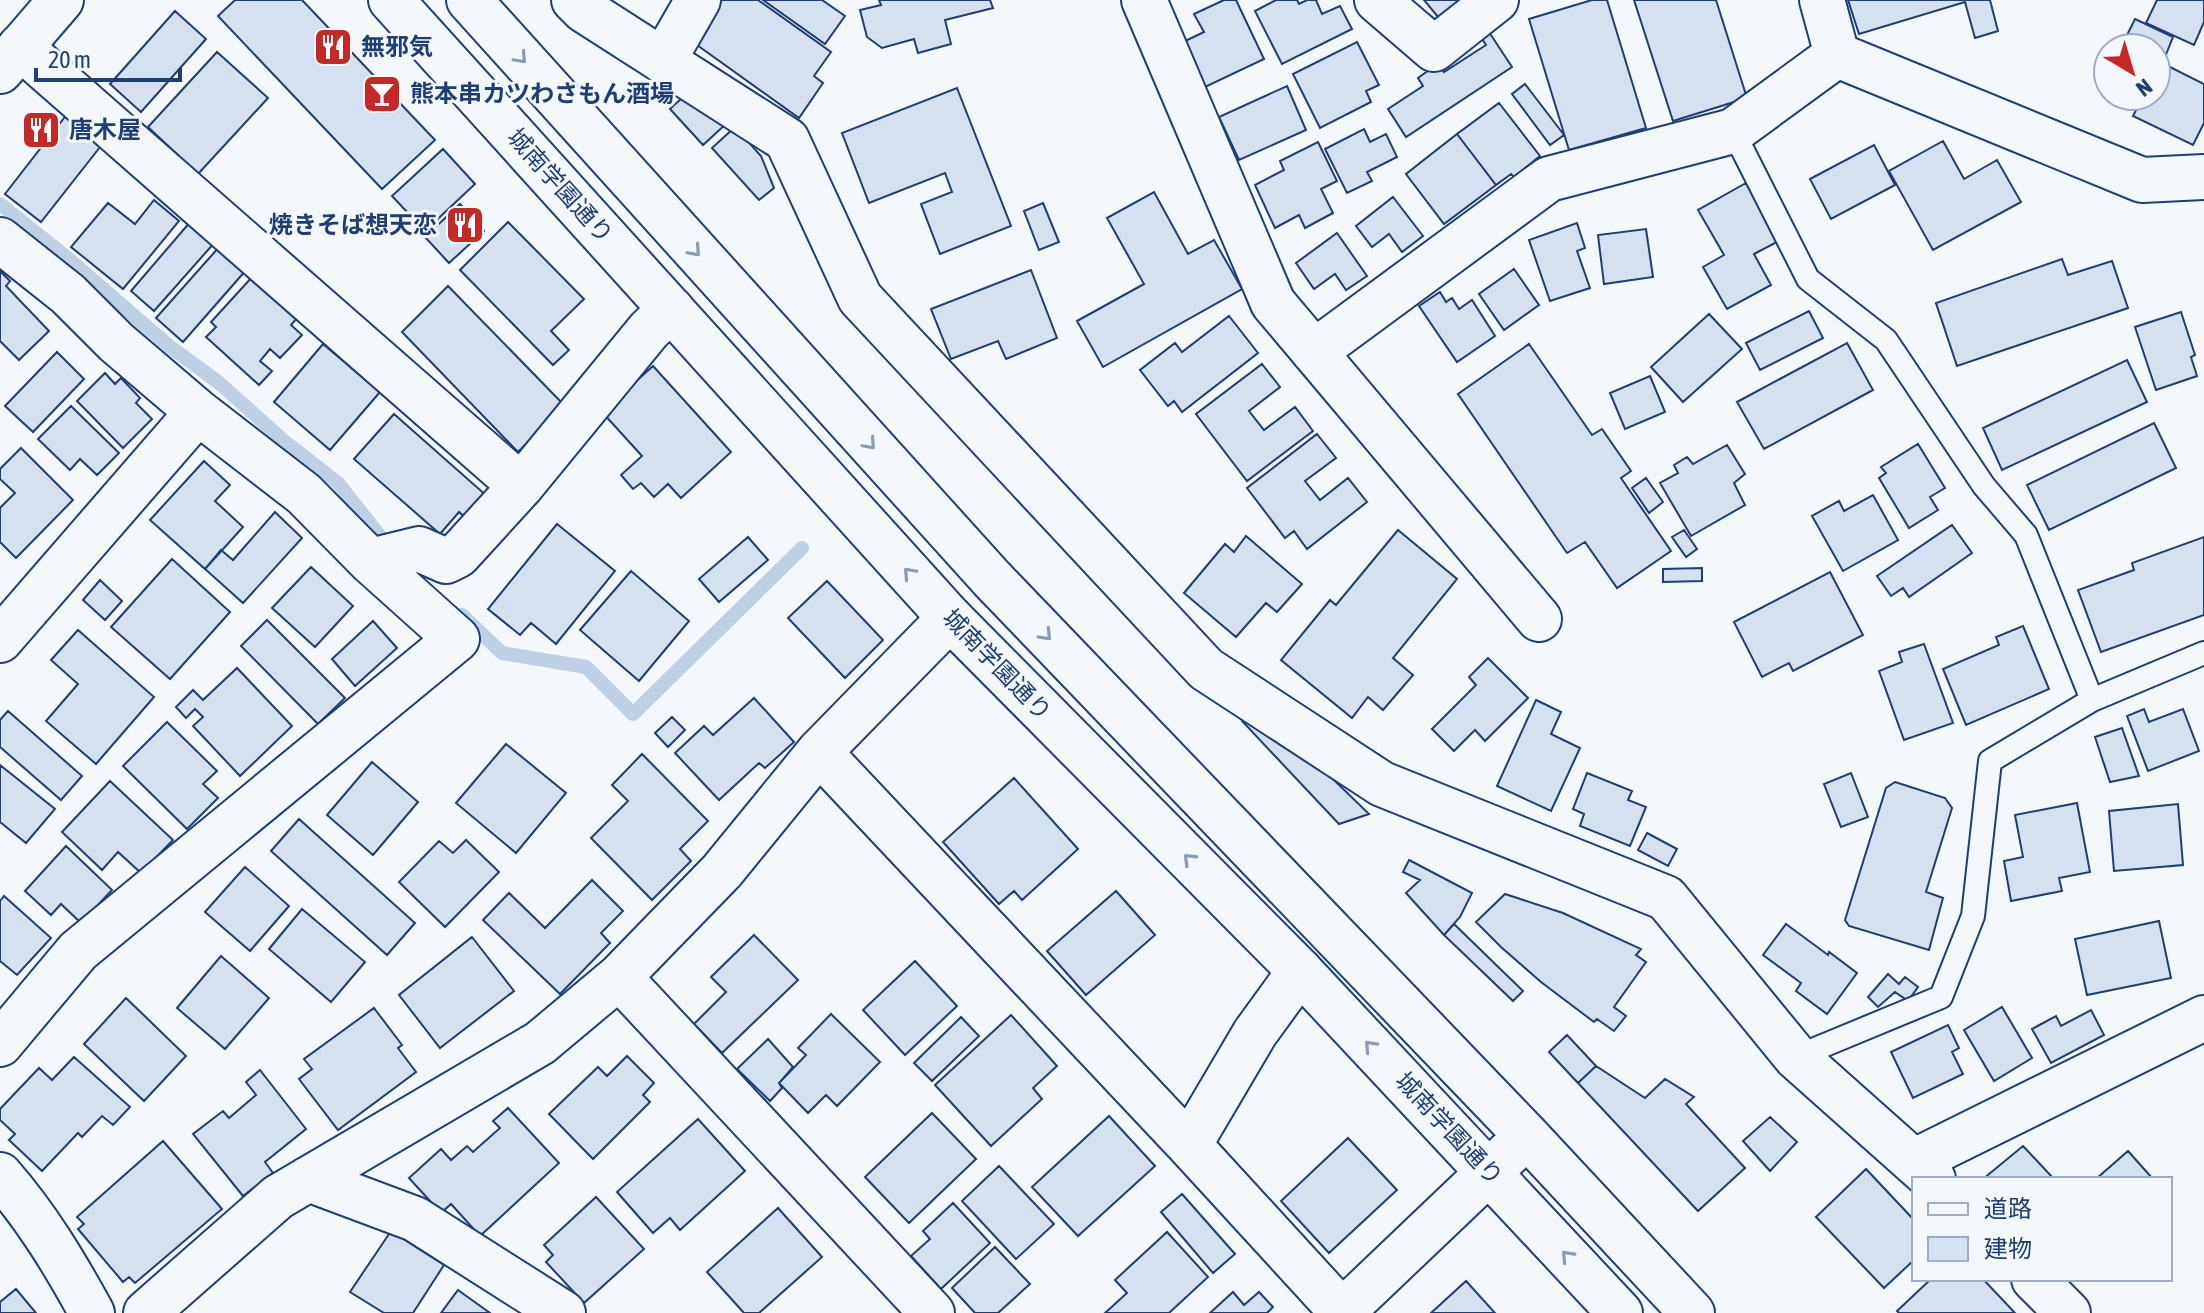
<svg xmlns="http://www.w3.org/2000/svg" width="2204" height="1313" font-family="'Asap Condensed','Noto Sans JP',sans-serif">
<rect width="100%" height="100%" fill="#f4f7fb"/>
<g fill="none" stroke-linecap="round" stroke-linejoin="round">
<!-- stream -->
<path stroke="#bed0e5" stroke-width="14" d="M0 204 70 260 169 346 218 382 284 441 338 483 391 550
M462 615 502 653 586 667 633 714 802 548"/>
</g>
<!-- building -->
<path fill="#d5e0f0" stroke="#1d3f73" stroke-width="2" d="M235 0H302L435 140 382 189 218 16Z
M717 0H758L831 52 814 76 823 83 799 118 697 45 709 27 701 22Z
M763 0H822L845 16 825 44Z
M879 0H990L993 8 945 20 951 44 918 53 914 39 882 48 867 37 860 10 881 5Z
M1224 0H1236L1264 59 1203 88 1181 43 1204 32 1194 14Z
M1276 0H1297L1299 4 1307 0H1316L1322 14 1340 6 1352 29 1282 64 1255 11Z
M1424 0H1462L1439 18Z
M1592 0H1607L1646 128 1569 150 1529 19Z
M1634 0H1716L1747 98 1673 121Z
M1848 0H1990L1998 31 1975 38 1965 2 1859 34Z
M2157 0H2204V22L2194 45 2146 23Z
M175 11 206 39 141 112 110 84Z
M2135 19 2173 37 2165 57 2156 53V48H2144L2125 39Z
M1487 29 1512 67 1406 137 1388 109 1423 86 1418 78 1439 63 1444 72 1486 45 1479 34Z
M1357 42 1379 85 1366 91 1371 102 1320 128 1293 74Z
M217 52 268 98 198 174 148 127Z
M2160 62 2204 84V123L2193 145 2133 116 2143 96H2156V70Z
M1525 84 1564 135 1550 145 1512 94Z
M1287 86 1306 130 1239 160 1219 117Z
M957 88 1011 226 940 254 921 204 952 192 945 173 869 203 842 133Z
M684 96 727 123 703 145 670 109Z
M1499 103 1540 156 1514 177 1511 174 1496 185 1457 134Z
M68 113 104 142 41 222 5 194Z
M735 127 761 156 774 188 759 200 712 148Z
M1364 129 1370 142 1386 134 1397 157 1367 172 1372 181 1347 193 1325 149Z
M1457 134 1496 185 1444 224 1406 174Z
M1943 141 1964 179 1997 160 2021 202 1933 250 1889 171Z
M1318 142 1337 181 1321 189 1333 213 1305 228 1299 215 1275 228 1255 185 1284 170 1280 161Z
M1874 145 1895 185 1831 219 1810 179Z
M443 149 475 184 425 231 392 196Z
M1746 183 1779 241 1754 254 1771 285 1727 309 1703 267 1724 255 1698 210Z
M1154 192 1188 254 1214 240 1242 289 1103 367 1077 321 1144 284 1107 218Z
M1393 197 1423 236 1402 252 1389 234 1372 247 1356 226Z
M154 200 179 221 123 289 71 247 108 203 135 224Z
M1043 203 1059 242 1039 250 1024 211Z
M460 204 484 231 449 263 425 237Z
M191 221 215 242 154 311 131 291Z
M508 222 584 299 551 331 569 350 553 365 460 270Z
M1577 223 1585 248 1577 251 1590 288 1550 301 1529 240Z
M1646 229 1653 277 1604 284 1598 235Z
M1337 233 1367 276 1346 290 1335 274 1314 289 1296 263Z
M220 246 247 269 183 342 156 318Z
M2062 259 2068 275 2112 261 2128 308 1957 366 1936 303Z
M1514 269 1539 305 1504 330 1479 294Z
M1031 270 1057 338 1006 359 998 341 951 359 931 309Z
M0 271 10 281 6 286 49 331 19 360 0 341Z
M253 276 298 317 291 325 302 335 280 358 270 349 260 361 272 371 259 385 206 337 216 327 211 322Z
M448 286 565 406 518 452 402 332Z
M1440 292 1446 302 1452 298 1459 309 1472 300 1495 336 1457 362 1419 306Z
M1809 311 1823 338 1760 370 1746 343Z
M2181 312 2195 355 2191 357 2197 376 2156 390 2135 327Z
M1709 314 1742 349 1683 402 1651 367Z
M1229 316 1258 353 1182 412 1174 401 1168 406 1140 370 1175 343 1182 352Z
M1847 343 1873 390 1764 449 1737 402Z
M323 344 380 392 330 450 274 402Z
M1529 344 1592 435 1602 429 1631 471 1621 478 1671 551 1617 588 1585 542 1567 553 1458 394Z
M57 352 84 379 33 432 5 406Z
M2127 360 2147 402 2002 470 1983 428Z
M1262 364 1280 387 1249 411 1264 430 1295 407 1313 431 1247 481 1196 414Z
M653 366 731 452 681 498 668 484 654 497 641 483 633 489 621 475 642 456 602 412Z
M105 373 115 384 121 378 140 398 136 403 152 419 123 448 77 401Z
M1650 376 1665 412 1625 429 1610 393Z
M71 406 119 453 97 475 80 459 70 470 38 439Z
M394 414 488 497 468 520 459 512 440 534 354 459Z
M2154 423 2176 468 2049 530 2027 485Z
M1317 434 1336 458 1305 481 1320 500 1348 478 1367 502 1307 549 1294 531 1285 538 1247 488Z
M1918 444 1945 488 1930 497 1938 510 1909 528 1879 478 1886 473 1881 467Z
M1727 445 1745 474 1734 483 1745 505 1691 536 1660 483 1678 473 1674 465 1687 457 1693 464Z
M21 448 73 500 16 558 0 542V508L15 493 0 479V469Z
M204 461 230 485 215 501 243 527 205 569 150 520Z
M1646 478 1663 502 1649 513 1632 488Z
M1873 495 1898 540 1843 571 1812 516 1839 501 1844 511Z
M275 512 302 538 243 603 205 569 221 550 233 560Z
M557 524 615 571 556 644 531 623 520 635 488 609Z
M1952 525 1972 553 1909 597 1903 588 1891 596 1877 576Z
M1398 530 1457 579 1393 658 1413 675 1383 710 1368 697 1352 718 1281 660 1330 600 1336 605Z
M1684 530 1697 549 1686 557 1672 537Z
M1246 536 1302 584 1277 612 1266 603 1236 637 1184 593 1225 544 1234 552Z
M748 537 768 560 719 602 699 579Z
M2204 537V615L2101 652 2078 590 2134 570 2132 563Z
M172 559 230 612 170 679 111 627Z
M311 567 353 606 315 647 272 608Z
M1702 568V581L1663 582V569Z
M631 571 689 621 639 681 580 630Z
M1830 572 1863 635 1793 671 1789 663 1762 677 1734 622Z
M100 580 122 601 105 620 83 600Z
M827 581 883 640 845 678 788 618Z
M267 620 345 698 318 724 241 646Z
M373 621 397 648 355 686 332 659Z
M2023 626 2049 689 1966 725 1943 669 1999 645 1996 637Z
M78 630 154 697 96 764 46 721 78 684 51 660Z
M1924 644 1953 723 1904 740 1879 671 1902 662 1899 652Z
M1488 658 1528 698 1485 741 1475 730 1454 751 1432 729 1476 685 1469 677Z
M237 668 292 726 240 776 193 726 203 717 195 709 186 718 176 707 193 690 203 700Z
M754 698 794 742 765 768 759 763 719 800 675 753 704 726 713 735Z
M1536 700 1561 712 1551 734 1580 748 1551 811 1497 786Z
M2144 709 2149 722 2183 709 2199 751 2148 771 2127 716Z
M8 711 82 776 61 800 0 747V720Z
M672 717 685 730 668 747 655 733Z
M1245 717 1300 747 1369 814 1339 824 1242 721Z
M167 722 217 771 203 784 218 798 187 829 123 766Z
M2122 728 2139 776 2110 782 2095 737Z
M506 744 566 793 516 853 456 803Z
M642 754 708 821 680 849 691 861 652 900 591 838 628 801 612 785Z
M372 762 418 802 373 855 327 815Z
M0 765 55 809 26 843 0 822Z
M1587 773 1632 791 1628 800 1646 807 1630 846 1580 826 1584 814 1573 809Z
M1851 773 1868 817 1841 827 1824 784Z
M1014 778 1078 849 1022 900 1014 891 999 904 943 842Z
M110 781 173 840 141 873 118 852 102 870 62 832Z
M1895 782 1945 798 1952 808 1926 892 1943 898 1929 950 1849 926 1845 920 1886 788Z
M2077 803 2090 872 2059 878 2062 891 2011 901 2004 861 2023 857 2015 815Z
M2178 804 2183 865 2114 871 2109 811Z
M299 819 415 923 387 955 271 851Z
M1647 833 1677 849 1668 866 1638 850Z
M466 840 499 872 445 927 399 882 439 841 453 853Z
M66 846 112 890 81 923 61 904 51 915 25 891Z
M1409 860 1472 893 1460 917 1444 935 1406 893 1420 880 1403 872Z
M245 867 289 906 250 951 205 912Z
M592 880 623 911 601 933 610 943 560 994 483 920 509 893 545 928Z
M1116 891 1155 935 1086 995 1047 951Z
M1505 894 1563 913 1641 949 1636 955 1646 962 1614 1007 1626 1016 1614 1031 1597 1019 1594 1022 1541 982 1501 947 1476 922Z
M4 896 51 938 17 975 0 961V901Z
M302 909 365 962 331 1002 269 949Z
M2159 921 2171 978 2087 995 2075 939Z
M1454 924 1523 991 1513 1001 1444 935Z
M1786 924 1828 955 1829 952 1857 973 1827 1014 1796 991 1801 983 1763 955Z
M754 935 798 980 722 1053 694 1024 726 992 711 977Z
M472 937 514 991 440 1048 399 995Z
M221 956 269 998 225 1049 177 1008Z
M915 961 957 1006 905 1055 863 1010Z
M1888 974 1899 984 1905 977 1918 987 1908 1001 1895 992 1878 1007 1868 997Z
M126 998 186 1056 144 1101 84 1044Z
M2002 1007 2032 1058 1994 1081 1964 1030Z
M374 1008 402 1045 398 1048 416 1072 338 1130 299 1079 312 1069 304 1059Z
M2091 1010 2104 1035 2051 1063 2032 1029 2056 1016 2061 1026Z
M831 1014 880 1062 837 1106 826 1095 808 1113 779 1083 806 1055 798 1048Z
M1011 1015 1057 1066 1033 1088 1042 1099 991 1146 935 1085Z
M961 1017 979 1036 932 1081 914 1063Z
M1948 1025 1959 1048 1952 1052 1963 1074 1913 1098 1891 1052Z
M1567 1035 1596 1066 1578 1083 1549 1052Z
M768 1039 793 1067 779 1083 782 1088 770 1101 737 1069Z
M627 1056 654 1083 643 1095 650 1102 593 1159 549 1114 598 1067 607 1076Z
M74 1057 130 1107 113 1125 102 1116 82 1137 78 1133 42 1171 9 1140 15 1134 0 1120V1109L39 1068 52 1080Z
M1596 1066 1645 1098 1665 1079 1694 1097 1686 1104 1745 1168 1698 1211 1578 1083Z
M260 1070 306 1129 265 1162 273 1173 243 1196 193 1134 223 1111 229 1118 256 1095 246 1082Z
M508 1108 559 1163 480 1236 451 1204 441 1213 409 1178 441 1149 451 1160 467 1146 473 1152 500 1128 493 1121Z
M932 1113 976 1159 909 1223 865 1177Z
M1109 1116 1155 1166 1078 1236 1032 1187Z
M1770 1117 1797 1142 1770 1171 1743 1141Z
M698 1119 745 1171 680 1230 670 1218 653 1233 617 1192Z
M1348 1138 1397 1190 1329 1253 1281 1201Z
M163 1141 222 1209 135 1283 129 1277 123 1282 78 1229 84 1224 77 1217Z
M2023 1146 2054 1179H1983Z
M2128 1151 2153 1179H2096Z
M999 1166 1054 1224 1016 1259 962 1201Z
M1866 1169 1914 1220V1260L1884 1288 1816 1217Z
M1182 1194 1235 1254 1213 1273 1161 1212Z
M596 1197 644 1249 584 1303 546 1262 553 1255 544 1245Z
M953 1203 990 1243 941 1289 911 1256 930 1239 923 1231Z
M778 1208 822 1257 759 1313H744L707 1272Z
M391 1231 444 1265 413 1313H384L350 1292Z
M1167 1232 1208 1277 1169 1313H1105L1127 1293 1115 1280Z
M995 1247 1030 1284 998 1313H975L952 1288Z
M1931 1279H1983L2015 1313H1899L1897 1311Z
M1466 1281 1495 1313H1431Z
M16 1289 36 1313H0V1302Z
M458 1290 490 1313H441Z
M1233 1292 1244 1305 1259 1292 1273 1307 1267 1313H1210Z"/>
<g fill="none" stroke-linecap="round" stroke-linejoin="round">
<!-- service casing -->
<g stroke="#1d3f73" stroke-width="26">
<path id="service" d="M1733 131 1808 279 1886 340 1984 486 2026 535 2092 700
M1796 1057 1941 997 1973 916 1990 761 2092 700 2204 653"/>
</g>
<!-- minor casing -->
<g stroke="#1d3f73" stroke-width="48">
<path id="minor" d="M574 0 584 10 787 140 860 298 1206 669 1382 784 1666 898 1796 1057 1933 1179
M1144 0 1273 303 1539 619
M1377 0 1434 49 1496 0
M1822 0 1837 55 2142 180 2204 177
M20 47 521 486
M663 61 698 0
M0 240 68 294 116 342 198 412 0 640
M1314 352 1549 179 1733 131 1837 55
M370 561 419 549 446 561 458 555 521 486 649 330 671 309
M819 752 1189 1145 1343 1313
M619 977 932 1313
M0 1044 78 951 457 639 370 561 304 494 198 412
M1189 1145 1255 1033 1300 971
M1915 1161 2204 1018
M0 1175C37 1217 65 1264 92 1313
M308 1179 415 1219 563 1313
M2034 1279 2068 1313
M146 1313 278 1197 540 1043 619 977 722 871 819 752 950 618"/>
</g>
<!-- tertiary casing -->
<g stroke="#1d3f73" stroke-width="48">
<path id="tertiary" d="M391 0 950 618 1300 971 1620 1313
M469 0 992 579 1527 1136 1692 1313
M0 71 61 0
M1341 1313 1510 1152"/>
</g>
<!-- service -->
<use href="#service" stroke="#f4f7fb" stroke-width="22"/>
<!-- minor -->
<use href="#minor" stroke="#f4f7fb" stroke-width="44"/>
<!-- tertiary -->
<use href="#tertiary" stroke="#f4f7fb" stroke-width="44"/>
</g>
<!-- one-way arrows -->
<defs><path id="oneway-chevron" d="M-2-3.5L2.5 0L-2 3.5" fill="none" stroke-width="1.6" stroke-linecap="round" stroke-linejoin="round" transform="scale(2)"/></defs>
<g stroke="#889bb7">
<use href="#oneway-chevron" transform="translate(521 58) rotate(48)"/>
<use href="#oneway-chevron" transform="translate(695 251) rotate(48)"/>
<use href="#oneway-chevron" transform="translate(870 444) rotate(48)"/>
<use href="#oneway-chevron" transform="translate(909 573) rotate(-132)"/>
<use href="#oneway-chevron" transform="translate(1046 635) rotate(46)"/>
<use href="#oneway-chevron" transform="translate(1189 859) rotate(-135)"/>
<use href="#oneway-chevron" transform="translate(1370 1046) rotate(-133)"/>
<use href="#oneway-chevron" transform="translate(1567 1256) rotate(-133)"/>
</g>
<!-- icons -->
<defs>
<g id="restaurant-square" transform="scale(2)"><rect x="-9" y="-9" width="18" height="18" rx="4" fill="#c62828" stroke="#f4f7fb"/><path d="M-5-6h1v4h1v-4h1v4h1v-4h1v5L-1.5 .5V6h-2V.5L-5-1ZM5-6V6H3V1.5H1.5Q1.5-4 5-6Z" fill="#fff"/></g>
<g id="bar-square" transform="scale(2)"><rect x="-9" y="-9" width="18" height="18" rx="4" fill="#c62828" stroke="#f4f7fb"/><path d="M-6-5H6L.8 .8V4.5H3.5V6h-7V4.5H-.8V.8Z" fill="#fff"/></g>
</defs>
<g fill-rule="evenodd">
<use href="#restaurant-square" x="333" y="47"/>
<use href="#bar-square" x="382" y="94"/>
<use href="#restaurant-square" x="41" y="130"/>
<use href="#restaurant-square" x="465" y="225"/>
</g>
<g text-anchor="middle" stroke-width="6" stroke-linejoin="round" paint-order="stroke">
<!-- poi labels -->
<g font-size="24" font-weight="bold" fill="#1d3f73" stroke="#f4f7fb" text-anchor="start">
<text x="361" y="55">無邪気</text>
<text x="410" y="102">熊本串カツわさもん酒場</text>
<text x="69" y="138">唐木屋</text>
<text x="437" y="233" text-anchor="end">焼きそば想天恋</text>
</g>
<!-- street labels -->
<g font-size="24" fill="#1d3f73" stroke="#f4f7fb">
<text transform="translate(560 186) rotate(48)" y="8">城南学園通り</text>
<text transform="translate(997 665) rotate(46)" y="8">城南学園通り</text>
<text transform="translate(1449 1129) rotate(47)" y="8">城南学園通り</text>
</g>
</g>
<!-- legend -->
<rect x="1912" y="1177" width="260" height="104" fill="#f4f7fb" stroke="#9eadc5" stroke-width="2"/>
<rect x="1928" y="1203" width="40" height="12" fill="#f4f7fb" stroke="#9eadc5" stroke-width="2"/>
<text x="1984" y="1217" font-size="24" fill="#1d3f73">道路</text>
<rect x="1928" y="1237" width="40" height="24" fill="#d5e0f0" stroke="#9eadc5" stroke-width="2"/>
<text x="1984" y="1257" font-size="24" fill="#1d3f73">建物</text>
<!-- north arrow -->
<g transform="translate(2132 72) rotate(142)"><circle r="38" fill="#f4f7fb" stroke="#9eadc5" stroke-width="2"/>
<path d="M0-6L14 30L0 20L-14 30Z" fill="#c62828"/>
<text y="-12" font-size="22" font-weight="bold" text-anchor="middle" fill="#1d3f73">N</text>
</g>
<!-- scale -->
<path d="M36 68v12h144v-12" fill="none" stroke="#1d3f73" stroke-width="4"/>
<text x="48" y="68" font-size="24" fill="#1d3f73" stroke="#f4f7fb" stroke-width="6" paint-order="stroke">20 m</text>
</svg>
